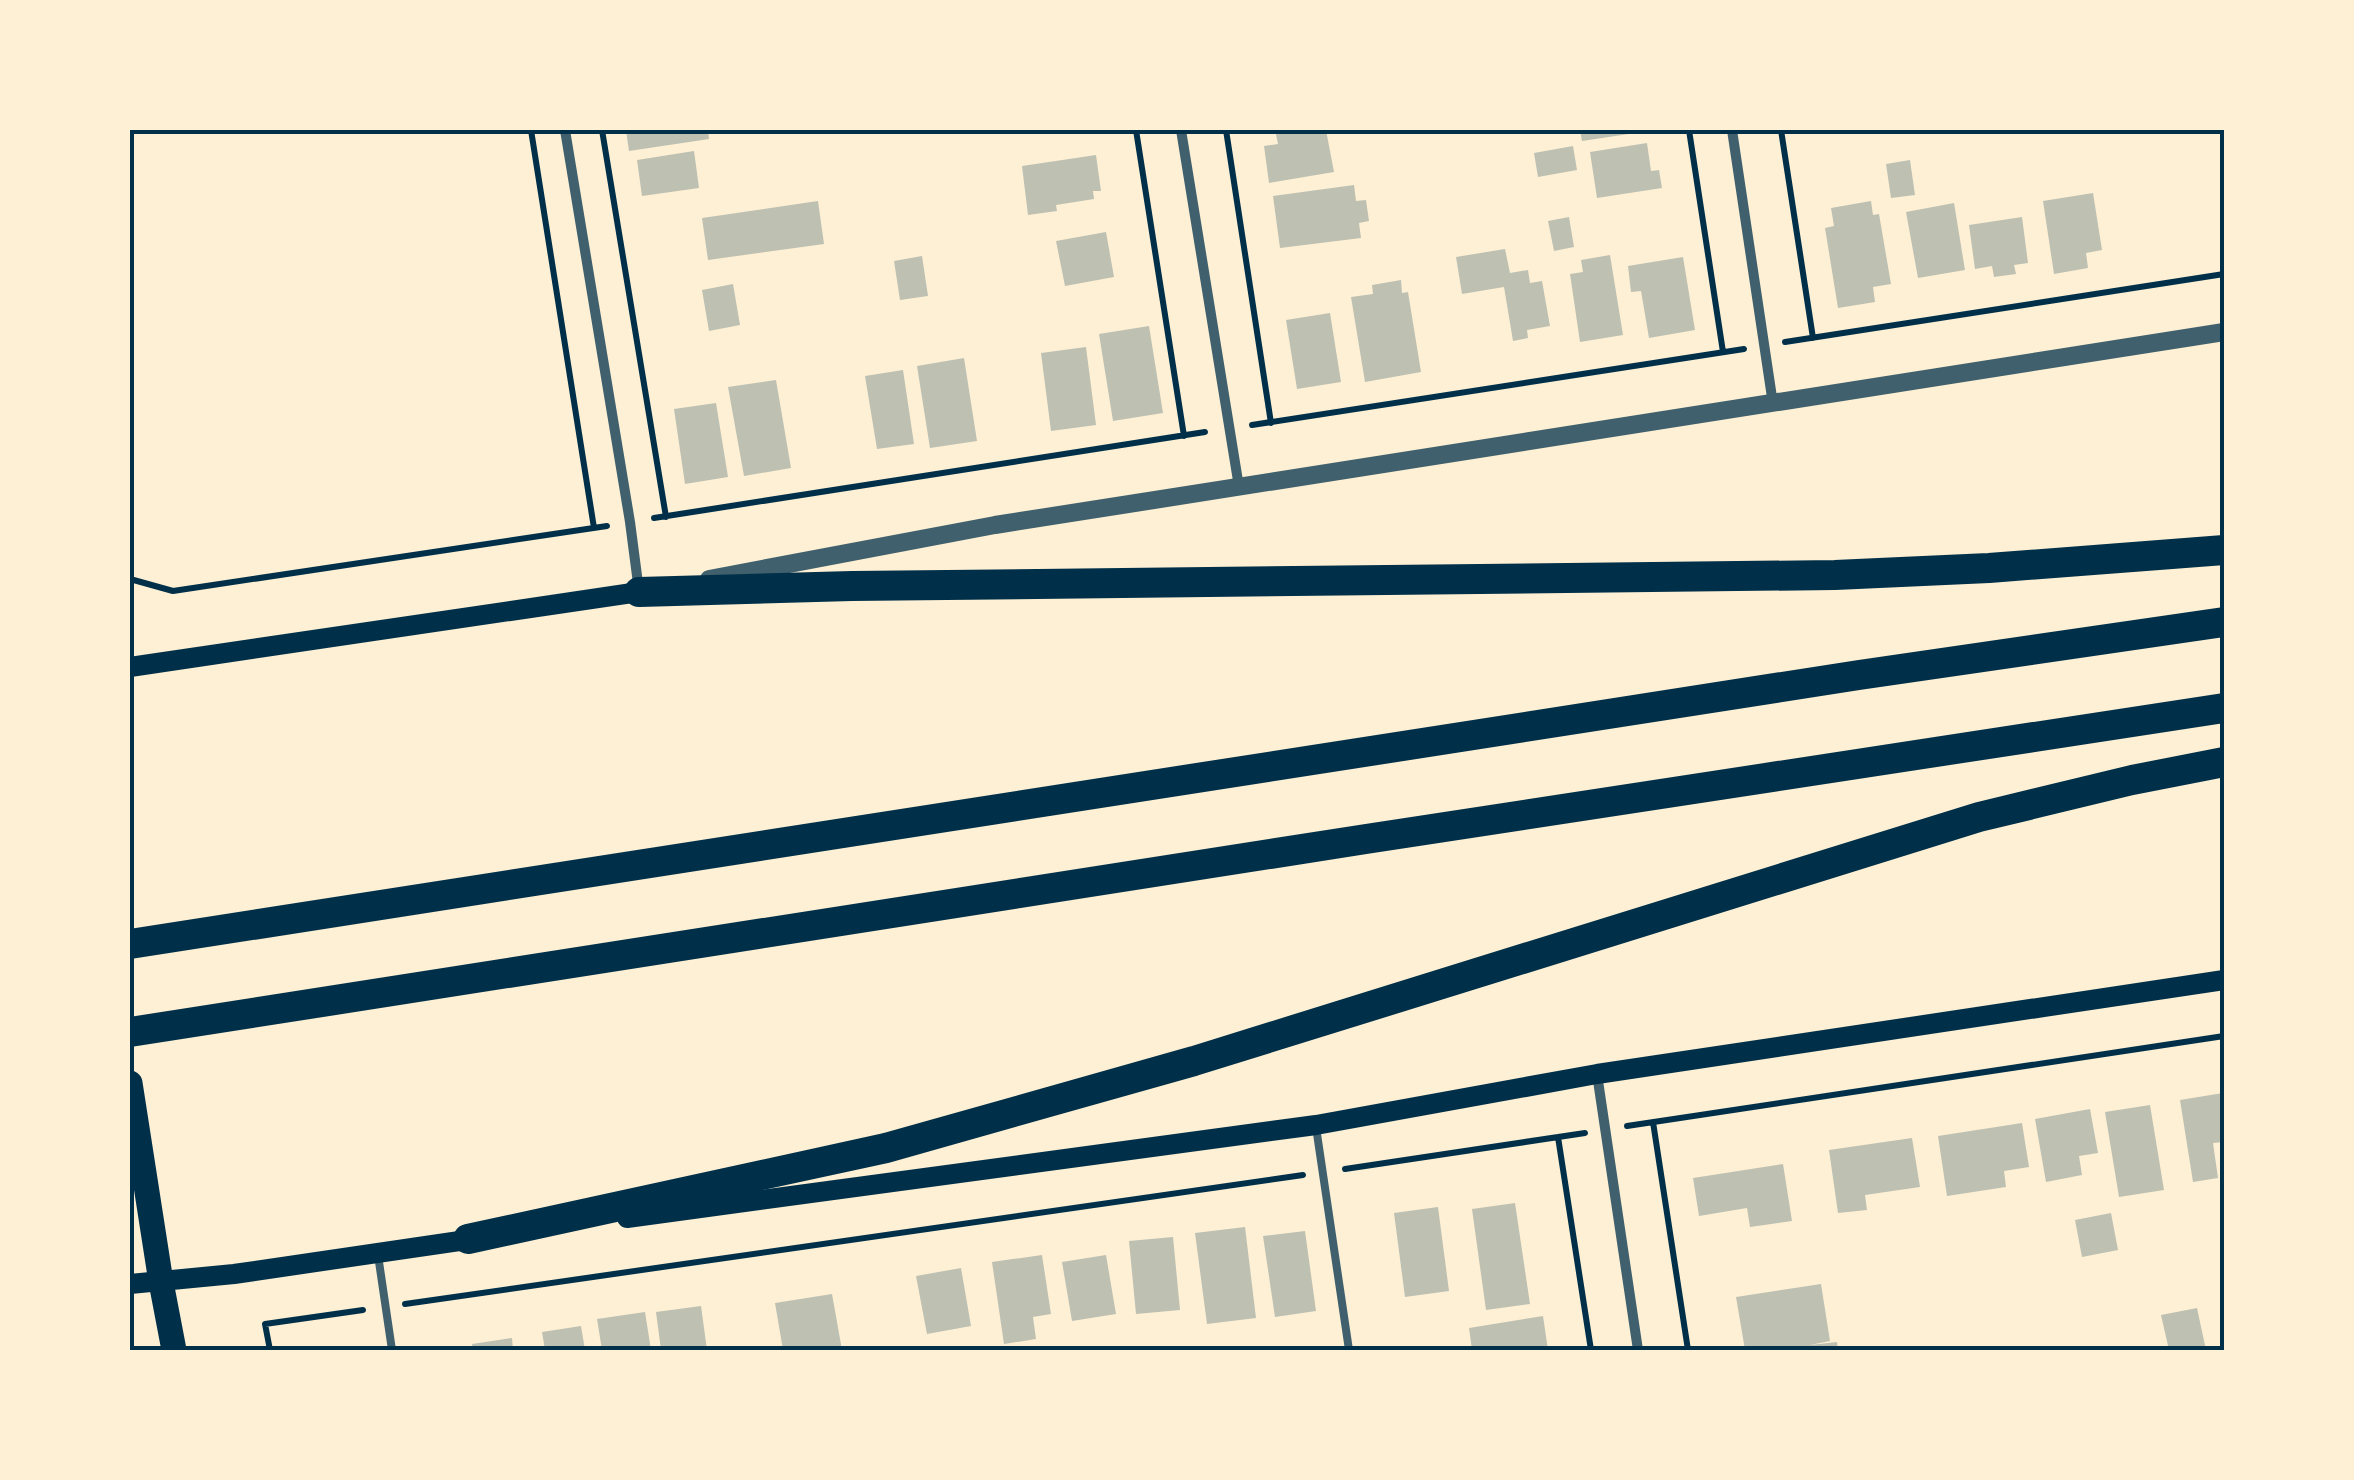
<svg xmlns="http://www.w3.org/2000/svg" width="2354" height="1480" font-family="'DM Sans',sans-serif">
<rect width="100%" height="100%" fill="#fdf0d5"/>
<!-- building -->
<path fill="#bec0b2" d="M626 130H708L709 139 629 151Z
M1299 130H1326L1334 172 1269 183 1264 146 1278 144 1276 134Z
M1580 130H1641L1642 132 1582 141Z
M1647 143 1651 171 1659 170 1662 188 1597 198 1590 152Z
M1573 146 1577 170 1538 177 1534 153Z
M694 151 699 188 642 196 637 160Z
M1096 155 1101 191H1093L1094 199 1056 205 1057 211 1028 215 1022 166Z
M1910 160 1915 195 1891 198 1886 164Z
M1354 185 1356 201 1366 200 1369 221 1359 223 1361 238 1280 248 1273 196Z
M2093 193 2102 250 2086 253 2088 268 2054 274 2043 201Z
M818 201 824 244 708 260 702 218Z
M1871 201 1873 215 1879 214 1891 284 1873 287 1875 302 1838 308 1825 228 1834 226 1831 208Z
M1954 203 1965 270 1918 278 1906 212Z
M1569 217 1574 247 1554 251 1548 221Z
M2022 217 2028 263 2014 265 2016 274 1994 277 1992 266 1975 269 1969 225Z
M1106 232 1114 277 1065 286 1056 241Z
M1505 249 1510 273 1528 270 1530 283 1542 281 1550 326 1527 330 1528 338 1513 341 1504 287 1462 294 1456 257Z
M1610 255 1623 335 1580 342 1570 274 1583 272 1581 260Z
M922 256 928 296 900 300 894 261Z
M1683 257 1695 330 1649 338 1641 291 1631 292 1628 266Z
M1401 280 1402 293 1408 292 1421 372 1365 382 1351 297 1373 294 1372 285Z
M733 284 740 325 709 331 702 290Z
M1330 313 1341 382 1297 389 1286 320Z
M1149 326 1163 413 1113 421 1099 334Z
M1086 347 1096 425 1051 431 1041 353Z
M964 358 977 441 930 448 917 366Z
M903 370 914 444 877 449 865 376Z
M776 380 791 468 744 476 728 387Z
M716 403 728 477 685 484 674 409Z
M2223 1093 2224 1142 2213 1143 2218 1178 2193 1182 2180 1100Z
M2150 1105 2164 1190 2119 1197 2105 1112Z
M2090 1109 2098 1153 2079 1156 2082 1175 2046 1182 2035 1119Z
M2022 1123 2029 1167 2004 1171 2006 1187 1947 1196 1938 1136Z
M1912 1138 1920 1187 1865 1195 1867 1210 1838 1213 1829 1150Z
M1783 1164 1792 1221 1750 1227 1747 1208 1699 1216 1693 1178Z
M1515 1203 1530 1304 1486 1310 1472 1209Z
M1438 1207 1449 1291 1405 1297 1394 1213Z
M2111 1213 2118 1250 2082 1257 2075 1220Z
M1245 1227 1256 1318 1207 1324 1195 1233Z
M1305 1231 1316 1311 1275 1317 1263 1236Z
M1173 1237 1180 1310 1136 1314 1129 1241Z
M1042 1255 1051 1314 1033 1317 1036 1339 1004 1344 992 1262Z
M1106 1255 1116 1314 1072 1321 1062 1262Z
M961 1268 971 1326 927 1334 916 1276Z
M1821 1284 1830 1341 1810 1345 1837 1342 1838 1350H1798L1797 1346 1767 1350H1745L1736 1297Z
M832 1294 842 1350H783L775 1303Z
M701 1306 707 1350H661L656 1312Z
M2197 1308 2206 1350H2169L2161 1315Z
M645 1312 651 1350H602L597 1319Z
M1543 1316 1548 1350H1472L1469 1328Z
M581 1326 585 1350H545L542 1332Z
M512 1338 513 1350H473L472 1344Z"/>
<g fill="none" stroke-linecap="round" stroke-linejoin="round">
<!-- path -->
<path stroke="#003049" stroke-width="6" d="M531 130 594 528
M602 130 666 517
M1136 130 1184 436
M1226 130 1271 423
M1689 130 1723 352
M1781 130 1813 338
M1785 342 2224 274
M1252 425 1744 349
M654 518 1205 432
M130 579 173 591 607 526
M1653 1122 1688 1350
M1627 1126 2224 1036
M1558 1137 1591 1350
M1345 1169 1585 1133
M405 1304 1303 1175
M270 1350 265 1324 363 1310"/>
<!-- service -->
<path stroke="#3f606c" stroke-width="8" d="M1316 1127 1349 1350
M378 1255 392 1350"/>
<!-- minor -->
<path stroke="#3f606c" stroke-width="10" d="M565 130 630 522 639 591
M1181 130 1239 487
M1732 130 1773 404
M1597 1074 1638 1350"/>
<!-- tertiary -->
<path stroke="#3f606c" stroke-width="18" d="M709 579 995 525 2224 332"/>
<!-- secondary -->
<path stroke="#003049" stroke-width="20" d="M130 667 639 592
M627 1218 1316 1125 1597 1074 2224 980
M130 1284 234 1274 480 1238"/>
<!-- primary -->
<path stroke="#003049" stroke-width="25" d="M130 1083 161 1282 174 1350"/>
<!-- motorway -->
<path stroke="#003049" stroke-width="30" d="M639 592 852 586 1835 575 1989 568 2224 550
M130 944 1859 675 2224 622
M130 1032 1366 839 2224 708
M468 1239 886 1148 1194 1061 1979 817 2132 780 2224 762"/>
</g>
<!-- border -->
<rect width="2354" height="1480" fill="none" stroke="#fdf0d5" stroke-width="265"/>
<rect x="132" y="132" width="2090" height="1216" fill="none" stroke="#003049" stroke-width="4"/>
</svg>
